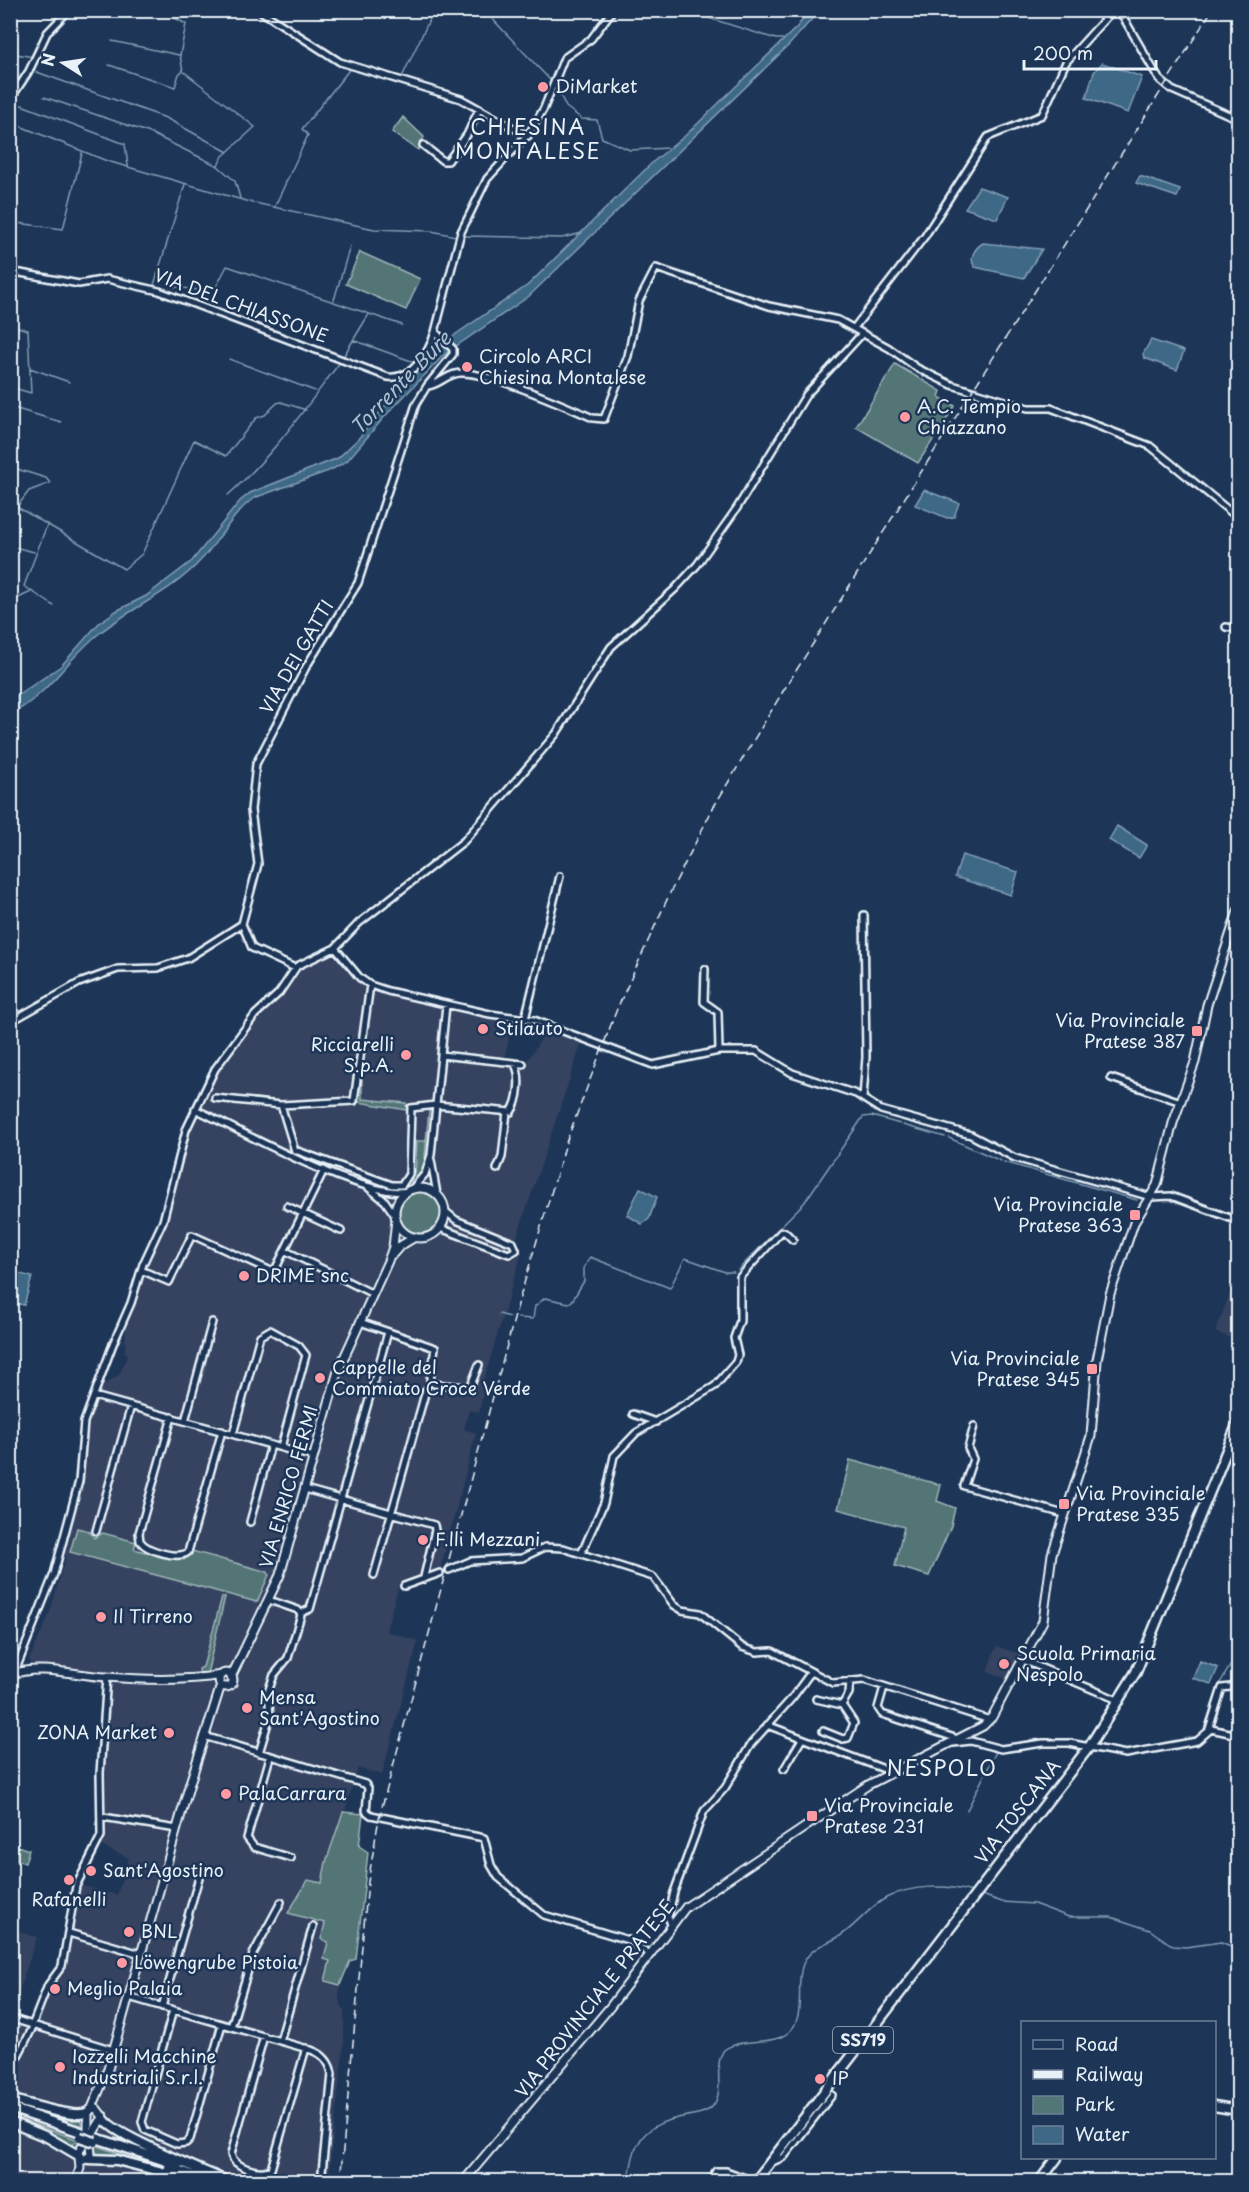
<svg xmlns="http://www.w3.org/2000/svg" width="1249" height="2192" font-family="'Playpen Sans',sans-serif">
<rect width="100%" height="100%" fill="#1d3557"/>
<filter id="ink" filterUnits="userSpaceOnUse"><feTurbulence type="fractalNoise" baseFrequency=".0167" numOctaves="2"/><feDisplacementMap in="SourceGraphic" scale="12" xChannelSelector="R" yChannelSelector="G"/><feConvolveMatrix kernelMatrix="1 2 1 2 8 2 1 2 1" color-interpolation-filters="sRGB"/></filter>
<g filter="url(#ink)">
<!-- built -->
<path fill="#344360" d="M332 955 363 983 384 995 513 1020 505 1057 528 1060 548 1028 582 1042 517 1237 522 1252 482 1386 485 1387 479 1412 469 1410 464 1429 476 1433 440 1571 399 1584 386 1631 418 1641 382 1775 358 1768 323 1884 306 1880 288 1912 325 1923 330 1961 325 1981 340 1985 339 2000 344 2011V2044L328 2181H11L10 1929 37 1937 11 2016 30 2022 45 1985 61 1961 76 1884 117 1895 129 1858 97 1844 100 1833 103 1686 31 1663 29 1660 49 1615 66 1556 59 1549 77 1483 82 1419 91 1393 119 1375 128 1354 125 1352 126 1323 146 1264 166 1222 191 1126 213 1079 259 1013 281 996 298 970 312 961Z
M1238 1273V1341L1215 1332Z
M996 1646 1023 1655 1008 1679 987 1672Z"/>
<!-- green -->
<path fill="#527576" stroke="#9db3b7" stroke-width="1.5" d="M403 117 424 137 418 150 392 132Z
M360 252 420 279 406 310 346 284Z
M895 364 941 391 939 397 955 406 918 463 856 427Z
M362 1075V1099L406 1103 407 1110 358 1102Z
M429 1111 424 1168 410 1185 412 1179 415 1178 417 1141H426Z
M399 1213a21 21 0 1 1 42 0a21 21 0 1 1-42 0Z
M850 1460 941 1485 937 1501 955 1508 951 1526 929 1576 895 1566 904 1527 838 1509Z
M77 1528 89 1531 94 1538 103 1533 136 1542 134 1549 145 1552 146 1549 184 1560 192 1551 268 1572 269 1575 257 1602 70 1552Z
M222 1597H225L207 1674H200L199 1669 203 1667Z
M343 1812 363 1814 359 1846 368 1852 356 1959 350 1961 340 1985 325 1981 330 1961 324 1959 328 1942 321 1939 325 1923 288 1913 308 1880 322 1883 326 1862Z
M11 1844 29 1850 25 1863 11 1858Z
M11 2101 80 2117 82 2130 11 2106Z
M10 2116 79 2140 69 2147 11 2121Z
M94 2145 181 2174 97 2156Z"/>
<!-- water -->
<path fill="#3e6886" stroke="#829fb4" stroke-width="1.5" d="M809 11H819L789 45 528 297 446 353 386 415 347 461 331 470 254 498C232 514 220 540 201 560 172 592 134 606 101 632 68 657 49 695 11 714V700L61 666 99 623 116 611 146 596 192 561 240 501 250 493 338 458 358 439 411 374 456 334 528 285 654 161 686 135 797 27Z
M1102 63 1142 77 1128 113 1086 98 1094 72Z
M1140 176 1180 190 1177 197 1136 183Z
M979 187 1008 197 997 219 965 208Z
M983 243 1042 249 1024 278 975 267C968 258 975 248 983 243Z
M1151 340 1184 351 1177 370 1144 358 1143 354Z
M924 490 959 503 954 517 947 518 915 505Z
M1117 826 1147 845 1139 858 1109 840Z
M962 855 1018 872 1011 895 955 877Z
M640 1188 657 1197 649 1219 642 1224 627 1215Z
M10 1271 32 1277 24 1305 11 1302Z
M1200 1661 1218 1668 1211 1684 1193 1678Z"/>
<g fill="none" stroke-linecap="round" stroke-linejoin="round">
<!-- stream -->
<path stroke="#829fb4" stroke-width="1.5" d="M160 10 186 24 180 55 183 71 255 127 223 156 218 165
M484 10 551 81
M683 10 776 39H783
M112 41 179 55
M10 53 34 57
M109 65 175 87 179 74 182 72
M31 70 166 118 228 152
M402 77 434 10
M556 86 566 107 582 119 597 120 602 138 630 150 669 148
M44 97 150 133 218 166 235 181 240 198
M11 101 125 144 128 166
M10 122 107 161 246 201 374 229 431 231 456 236
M275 206 308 135 302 129 349 70
M10 222 63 229 82 153
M464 236 562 238 582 233
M154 285 185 184
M170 286C187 288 200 293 216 287L227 266 402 325
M334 300 350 246
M10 325 28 330 31 393 10 387
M353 340 414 362
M343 357 369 314
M229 359 315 391
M30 368 69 382
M10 407 61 422
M10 467 46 478 50 483 29 491 10 516
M228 495C273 456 306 407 341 361
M17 507 124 569 142 554 194 440 226 456 256 418 265 415 277 403 281 402 306 410
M47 525 24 586 54 606
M10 546 34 552
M10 602 31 592
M903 1125 945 1137
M949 1138 1001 1161
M1004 1162 1137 1200
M779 1228 804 1203 863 1117 872 1116 900 1124
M738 1270 777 1230
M499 1314 510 1317
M518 1318 533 1319 535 1306 545 1298 569 1303 572 1301 584 1281V1268L590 1257 670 1288 685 1258 725 1272H734
M1203 1732 1219 1685 1238 1652
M1053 1740H1066
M1076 1742 1087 1743
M1131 1750 1197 1738
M967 1810 996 1752
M979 1894 1002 1902 1034 1904 1069 1917H1111L1150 1930 1173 1946 1186 1947 1221 1942 1238 1949
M627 2182C632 2170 631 2157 637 2146 654 2110 700 2121 712 2107 726 2092 712 2066 724 2050 743 2036 772 2047 789 2032 807 2017 794 1982 804 1962 812 1946 827 1944 840 1936 857 1925 869 1907 886 1898 910 1885 947 1884 972 1892"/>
<!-- street casing -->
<g stroke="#e8f1f8" stroke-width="10">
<path id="street" d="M259 10 340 62 461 99 528 136
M1119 10 1159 79 1172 90 1238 119
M10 100 29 71 47 33 69 10
M423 145 443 161H448L467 135 479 109
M10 271 79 284 107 279 159 291 388 377C413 380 429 352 435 332
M854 328 925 236 988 137 1042 115 1066 62 1113 10
M427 386C440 385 447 373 461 373 488 372 566 406 593 418L604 419 628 356 639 301 656 268 769 306 838 320 889 348 917 368 952 385 1028 408H1051L1150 446 1238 518
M1226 627 1238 629
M335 948 360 978 370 985 388 991 490 1014 534 1020 653 1065 719 1051H756L792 1073 856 1094 881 1110 971 1135 1015 1158 1151 1197 1171 1196 1238 1221
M295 968 252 948 242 924 258 864 251 810 256 764 306 667 358 583 416 404 427 386 453 354V349L435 332 461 232 487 179 530 132 544 108 564 58 591 39 613 10
M705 969 704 1002 718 1012 719 1051
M525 1019 560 876
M10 1022 79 983 118 969 158 968 188 958 242 924
M441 1055 523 1064
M1111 1078 1181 1102
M215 1098 281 1105 354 1101 370 985
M863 1098 866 1057 864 915
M281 1105 295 1151
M195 1109C242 1131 361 1199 409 1191
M295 1150 392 1185H402L409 1174 411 1108 436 1105 511 1112C519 1101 522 1074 514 1063
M431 1160 437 1194
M497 1169 502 1157 507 1112
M369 1188 385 1201 396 1217
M412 1189 425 1174 431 1155 446 1005
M287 1206 341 1231
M440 1228 509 1254 516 1250 513 1243 456 1220 445 1211
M286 1251 373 1294
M141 1270 169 1282 192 1235 269 1270H275L324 1170
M360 1322 435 1348 430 1380 434 1384 467 1387 471 1385 479 1365
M94 1396 314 1457
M633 1414 656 1422
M172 1417 139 1533 140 1541C147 1551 178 1560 188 1552L222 1431
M185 1421 212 1322
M974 1426 968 1448 973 1459 964 1486 1064 1514
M233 1434 260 1336 270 1330 299 1346 306 1355 281 1447
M305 1489 434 1525 435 1530 424 1577
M250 1522 271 1445
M96 1531 131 1406
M581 1554 604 1503 614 1456 636 1433 715 1386 736 1362 738 1355 734 1338 740 1321V1277L781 1232H785L793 1240
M449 1570 470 1561 522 1558 545 1547 563 1548 653 1577 674 1605 682 1610 700 1613 742 1647 757 1652 772 1651 833 1683 864 1680 990 1720
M374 1575 426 1390
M404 1586 440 1573
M301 1613 310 1609 388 1332
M1023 1660 1120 1701
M10 1684 54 1574 79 1481 84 1422 113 1344 131 1303 143 1264 163 1221 186 1130 215 1069 255 1015 279 993 297 966 335 948 359 923 464 841 556 734 611 647 675 589 697 565 737 508 806 395 861 335
M884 1687 878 1708 882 1714 958 1739
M816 1699 842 1705 849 1693 850 1681
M767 1725 892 1772
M1209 1729 1222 1688 1238 1686
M823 1731 843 1739 848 1738 854 1723 842 1705
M204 1736 365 1784 368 1788 366 1811 371 1815 484 1838 491 1865 498 1877 544 1915 628 1940 650 1954
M953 1743 971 1741 1001 1749 1043 1743H1069L1126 1754 1197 1741 1211 1729 1238 1735
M259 1753 270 1716 268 1692 274 1675 288 1658 301 1615 298 1610 269 1600
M270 1757 247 1838 254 1847 291 1858
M784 1769 802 1739
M103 1817 177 1829
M671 1924 668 1917 674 1892 704 1811 725 1788 751 1744 792 1698 811 1672
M69 1933 141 1954
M129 1997 311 2050C323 2054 330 2062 332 2074L321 2182
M162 2007 200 1874
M173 2010 142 2122 145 2130 177 2144 186 2143 190 2139 222 2024
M10 2018 113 2050
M32 2026 48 1985 62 1966 76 1886 101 1836 100 1773 107 1677
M231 2027 253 1954 281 1902
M264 2036 231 2154C233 2167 260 2175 271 2169L306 2048
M280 2041 313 1926
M10 2071 33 2027
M770 2163 784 2157 832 2095
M385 2176 396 2182
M713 2176 716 2171H726L756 2182
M10 2181 11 2182"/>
</g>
<!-- secondary casing -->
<g stroke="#e8f1f8" stroke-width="11">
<path id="secondary" d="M395 1213a25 25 0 1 1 50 0a25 25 0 1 1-50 0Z
M393 1254 400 1246 415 1237
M219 1680a7 7 0 1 1 14 0a7 7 0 1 1-14 0Z
M10 1675C39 1663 77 1676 107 1677 144 1680 186 1681 222 1675
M231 1677 280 1575 338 1371 388 1261 393 1247 396 1219
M92 2108 108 2069 190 1783 221 1685
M88 2131V2113L92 2108 97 2109 103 2117 93 2133
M84 2142 78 2154 84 2160 91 2155 90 2144
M76 2182 80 2168 79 2157
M463 2182 610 2007 686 1907 868 1785 983 1726 992 1717 1043 1621 1052 1554 1091 1436 1097 1360 1110 1294 1134 1223 1157 1185 1173 1123 1195 1062 1207 1005 1238 911"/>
</g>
<!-- primary casing -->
<g stroke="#e8f1f8" stroke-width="13">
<path id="primary" d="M10 2099C25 2103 77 2120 88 2112
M1214 2106 1238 2110
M10 2108 81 2132
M103 2117C108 2133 204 2171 224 2180
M10 2122 47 2137 78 2155
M96 2138 178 2165
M88 2159 117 2160 189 2179
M169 2167 212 2182
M755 2182 1089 1747 1136 1672 1238 1423
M1039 2182 1057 2158"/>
</g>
<!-- street -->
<use href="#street" stroke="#1d3557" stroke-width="5"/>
<!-- secondary -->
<use href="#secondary" stroke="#1d3557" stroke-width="7"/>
<!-- primary -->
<use href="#primary" stroke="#1d3557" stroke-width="8"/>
<!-- rail -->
<path stroke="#e8f1f8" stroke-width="1.5" stroke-dasharray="9 4.5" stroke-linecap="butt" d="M340 2182 368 1882 379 1818 520 1297 567 1140 617 1009 670 893 713 808 782 693 1212 10"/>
<!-- primary-bridge casing -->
<g stroke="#e8f1f8" stroke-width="13" stroke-linecap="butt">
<path id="primary-bridge" d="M80 2137 95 2142"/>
</g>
<!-- primary-bridge -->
<use href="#primary-bridge" stroke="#1d3557" stroke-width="8"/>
</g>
</g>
<!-- markers -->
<g fill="#ff9aa2" stroke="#1d3557" stroke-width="2">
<circle cx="543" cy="87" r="6"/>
<circle cx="467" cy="367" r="6"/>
<circle cx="905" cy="417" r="6"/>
<circle cx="483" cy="1029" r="6"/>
<rect x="1191" y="1025" width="12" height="12" rx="3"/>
<circle cx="406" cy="1055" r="6"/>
<rect x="1129" y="1209" width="12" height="12" rx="3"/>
<circle cx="244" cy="1276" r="6"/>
<rect x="1086" y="1363" width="12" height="12" rx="3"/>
<circle cx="320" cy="1378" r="6"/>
<rect x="1058" y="1498" width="12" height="12" rx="3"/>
<circle cx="423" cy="1540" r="6"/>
<circle cx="101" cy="1617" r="6"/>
<circle cx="1004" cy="1664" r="6"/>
<circle cx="247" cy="1708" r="6"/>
<circle cx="169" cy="1733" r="6"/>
<circle cx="226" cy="1794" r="6"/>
<rect x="806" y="1810" width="12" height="12" rx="3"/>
<circle cx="91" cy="1871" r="6"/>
<circle cx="69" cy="1880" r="6"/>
<circle cx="129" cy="1932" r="6"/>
<circle cx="122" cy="1963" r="6"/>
<circle cx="55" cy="1989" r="6"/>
<circle cx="60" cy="2067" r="6"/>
<circle cx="820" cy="2079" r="6"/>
</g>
<g text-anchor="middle" stroke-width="5" stroke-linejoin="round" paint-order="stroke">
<!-- shield labels -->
<rect fill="#1d3557" stroke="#abb9c8" stroke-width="1.5" x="833" y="2027" width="60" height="26" rx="4.5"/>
<g font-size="16" font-weight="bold" fill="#e8f1f8">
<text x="863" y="2046">SS719</text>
</g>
<!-- poi labels -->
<g font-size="18" fill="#e8f1f8" stroke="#1d3557" text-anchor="start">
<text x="555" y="93">DiMarket</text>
<text x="479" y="363">Circolo ARCI<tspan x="479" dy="21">Chiesina Montalese</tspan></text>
<text x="917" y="413">A.C. Tempio<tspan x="917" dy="21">Chiazzano</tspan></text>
<text x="1185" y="1027" text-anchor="end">Via Provinciale<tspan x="1185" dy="21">Pratese 387</tspan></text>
<text x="495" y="1035">Stilauto</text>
<text x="394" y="1051" text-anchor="end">Ricciarelli<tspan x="394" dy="21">S.p.A.</tspan></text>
<text x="1123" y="1211" text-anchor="end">Via Provinciale<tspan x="1123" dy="21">Pratese 363</tspan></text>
<text x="256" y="1282">DRIME snc</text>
<text x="1080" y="1365" text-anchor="end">Via Provinciale<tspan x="1080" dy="21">Pratese 345</tspan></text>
<text x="332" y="1374">Cappelle del<tspan x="332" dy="21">Commiato Croce Verde</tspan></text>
<text x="1076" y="1500">Via Provinciale<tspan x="1076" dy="21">Pratese 335</tspan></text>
<text x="435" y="1546">F.lli Mezzani</text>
<text x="113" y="1623">Il Tirreno</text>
<text x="1016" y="1660">Scuola Primaria<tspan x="1016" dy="21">Nespolo</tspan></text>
<text x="259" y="1704">Mensa<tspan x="259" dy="21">Sant'Agostino</tspan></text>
<text x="157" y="1739" text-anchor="end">ZONA Market</text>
<text x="238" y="1800">PalaCarrara</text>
<text x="824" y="1812">Via Provinciale<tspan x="824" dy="21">Pratese 231</tspan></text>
<text x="103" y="1877">Sant'Agostino</text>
<text x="69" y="1906" text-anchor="middle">Rafanelli</text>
<text x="141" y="1938">BNL</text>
<text x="134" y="1969">Löwengrube Pistoia</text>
<text x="67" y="1995">Meglio Palaia</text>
<text x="72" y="2063">Iozzelli Macchine<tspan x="72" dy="21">Industriali S.r.l.</tspan></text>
<text x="832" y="2085">IP</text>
</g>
<!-- street labels -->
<g font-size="18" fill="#e8f1f8" stroke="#1d3557">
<text transform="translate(241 306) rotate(20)" y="6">VIA DEL CHIASSONE</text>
<text transform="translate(297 657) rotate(-60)" y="6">VIA DEI GATTI</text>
<text transform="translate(289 1487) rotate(-74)" y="6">VIA ENRICO FERMI</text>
<text transform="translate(1018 1812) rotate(-52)" y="6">VIA TOSCANA</text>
<text transform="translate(595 1999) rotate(-52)" y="6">VIA PROVINCIALE PRATESE</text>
</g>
<!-- water labels -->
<g font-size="20" font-style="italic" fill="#acc1d0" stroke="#1d3557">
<text transform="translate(401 383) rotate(-46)" y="7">Torrente Bure</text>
</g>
<!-- quarter labels -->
<g font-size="21" letter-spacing="1.5" fill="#e8f1f8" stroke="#1d3557">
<text x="528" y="135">CHIESINA<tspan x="528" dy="24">MONTALESE</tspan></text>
<text x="942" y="1776">NESPOLO</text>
</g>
</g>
<!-- margin -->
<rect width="1249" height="2192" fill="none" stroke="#1d3557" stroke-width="36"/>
<rect x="18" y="18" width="1213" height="2156" fill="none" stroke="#e8f1f8" stroke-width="2" filter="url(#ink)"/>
<!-- legend -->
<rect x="1021" y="2021" width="195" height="138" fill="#1d3557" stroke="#6e8097" stroke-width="1.5"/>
<rect x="1033" y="2040" width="30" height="9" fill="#1d3557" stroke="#6e8097" stroke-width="1.5"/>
<text x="1075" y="2051" font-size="18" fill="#e8f1f8">Road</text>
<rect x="1033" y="2070" width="30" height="9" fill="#e8f1f8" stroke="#6e8097" stroke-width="1.5"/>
<text x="1075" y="2081" font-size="18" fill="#e8f1f8">Railway</text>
<rect x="1033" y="2096" width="30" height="18" fill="#527576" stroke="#6e8097" stroke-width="1.5"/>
<text x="1075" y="2111" font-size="18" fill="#e8f1f8">Park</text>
<rect x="1033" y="2126" width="30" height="18" fill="#3e6886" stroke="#6e8097" stroke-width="1.5"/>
<text x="1075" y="2141" font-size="18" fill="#e8f1f8">Water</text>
<!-- north arrow -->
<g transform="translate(63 63) rotate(282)" stroke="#1d3557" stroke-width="4.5" paint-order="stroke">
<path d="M0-4.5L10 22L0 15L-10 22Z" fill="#e8f1f8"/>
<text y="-9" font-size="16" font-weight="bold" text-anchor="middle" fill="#e8f1f8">N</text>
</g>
<!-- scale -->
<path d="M1024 60v9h132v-9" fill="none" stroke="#e8f1f8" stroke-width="3"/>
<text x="1033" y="60" font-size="18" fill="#e8f1f8" stroke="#1d3557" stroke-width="4.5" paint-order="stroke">200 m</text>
</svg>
